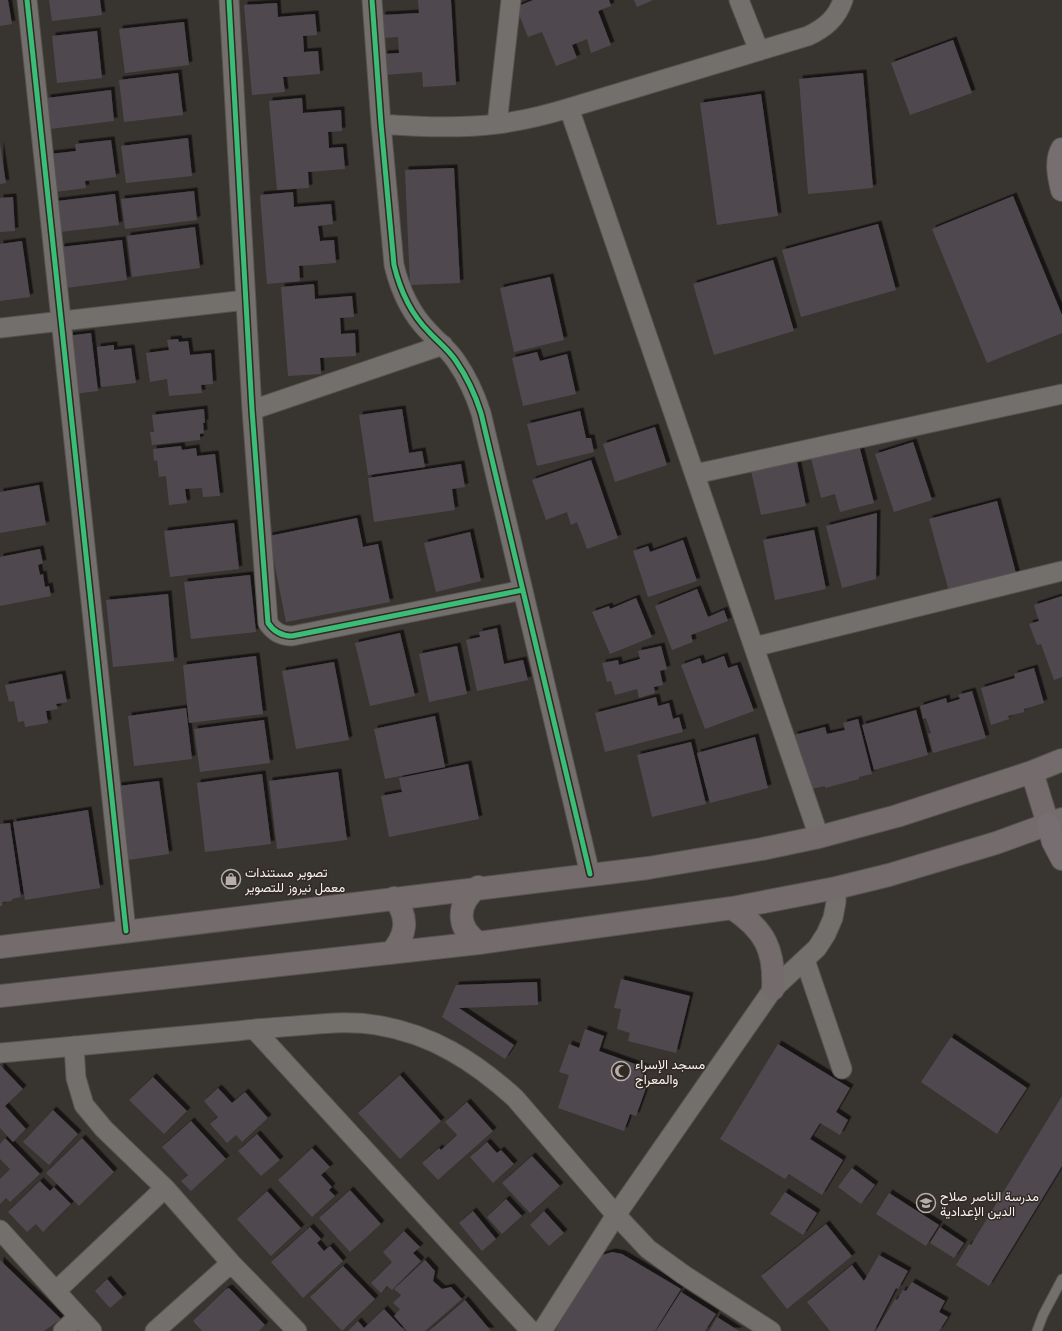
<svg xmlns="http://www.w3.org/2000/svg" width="1062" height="1331" font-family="'Noto Sans',Vazirmatn,sans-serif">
<defs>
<filter id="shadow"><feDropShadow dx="3.5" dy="-3.5" stdDeviation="0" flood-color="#0009"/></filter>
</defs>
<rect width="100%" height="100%" fill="#383430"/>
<!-- building -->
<path fill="#4f4950" filter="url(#shadow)" d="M0 0H8L12 24 0 26Z
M49 0H100L102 15 52 21Z
M418 0H451L456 85 423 87 422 72 385 75 384 54 399 53 398 37 383 38 382 15 419 13Z
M533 0H609L611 6 598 11 611 45 591 53 587 39 572 45 577 58 556 66 542 32 528 37 516 7Z
M634 0H653L637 7Z
M277 3 278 17 315 14 317 35 303 36 304 52 318 51 320 74 283 77 285 92 252 95 244 5Z
M184 22 189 65 125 73 119 29Z
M97 31 102 78 57 83 52 36Z
M953 40 972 93 910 115 891 63Z
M178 73 183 115 124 122 119 80Z
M863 73 873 188 808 194 799 79Z
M111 90 114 121 50 129 47 98Z
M761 94 778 216 717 225 700 103Z
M302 98 303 113 341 110 342 131 328 132 329 148 343 147 345 169 308 172 309 188 277 190 269 101Z
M188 138 192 176 126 183 121 146Z
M111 140 116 177 85 181 86 188 55 192 50 154 76 151 75 144Z
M0 144 6 183 0 184Z
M454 168 460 283 410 285 405 170Z
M194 191 197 220 125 229 121 199Z
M293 192 294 207 331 204 333 224 318 226 320 241 334 240 336 263 299 266 300 281 267 284 260 195Z
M115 194 119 225 52 233 49 202Z
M1013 196 1062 315V333L987 363 932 229Z
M13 197 15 231 0 232V198Z
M878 224 896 290 801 317 782 250Z
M195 227 200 268 132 277 127 236Z
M122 240 127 280 66 288 61 247Z
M22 241 30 297 0 301V244Z
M773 260 794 331 714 355 693 284Z
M550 277 564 340 514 352 500 288Z
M314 284 315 299 352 296 354 317 340 318 341 334 355 333 356 356 320 358 321 374 288 376 281 287Z
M91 333 98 391 74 394 67 336Z
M178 339 179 342 188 341 190 355 211 353 213 384 201 385 202 393 169 396 167 379 150 382 146 353 169 350 167 340Z
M114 345V350L131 348 136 383 101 387 97 347Z
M537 352 540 361 567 354 576 394 523 406 512 358Z
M204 409 205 423H203L204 433 200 434V440L152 445 150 432H154L152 415Z
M402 409 409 453 422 451 425 467 368 475 359 415Z
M580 411 586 438H591L594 452 537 466 527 424Z
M655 427 667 465 615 482 603 444Z
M913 442 932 500 894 512 875 454Z
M859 445 874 503 840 512 835 494 821 498 811 458Z
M181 446 182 450 196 448 197 456 215 454 220 496 203 497 202 488 185 489 187 503 169 505 166 476 159 477 157 460 154 461 153 449Z
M591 460 618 538 587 549 577 522 571 525 567 512 546 520 532 480Z
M797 462 806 506 761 515 751 471Z
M461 464 465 487 452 489 455 510 374 522 368 478Z
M39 485 46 525 0 533V492Z
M997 501 1017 577 950 595 929 519Z
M877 513 876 579 842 588 826 526Z
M357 518 363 547 378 544 390 602 286 622 269 536Z
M234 523 239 569 170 577 164 531Z
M814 530 826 589 775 600 763 540Z
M470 532 481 581 436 592 424 543Z
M683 540 697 581 648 597 633 551 648 546 650 552Z
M40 549 43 563 38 565 40 575 43 574 45 587 49 586 51 596 0 606V557Z
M250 575 256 632 191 639 184 582Z
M697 589 708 617 724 610 728 621 691 635 693 642 672 650 655 606Z
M168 594 174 661 113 667 106 600Z
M1062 596V677L1054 680 1041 644 1037 645 1029 624 1039 621 1034 605Z
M636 598 652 637 610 654 592 612 609 606 610 609Z
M497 628 504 664 523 660 528 680 477 691 466 640 480 637 479 632Z
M400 633 415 696 370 706 355 643Z
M457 646 467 694 429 702 419 654Z
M661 646 667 669 660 671 663 685 654 687 655 693 639 698 637 689 615 695 611 681 607 682 602 663 618 660 619 665 640 659 638 651Z
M256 656 263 714 189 723 183 665Z
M724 656 728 668 737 665 754 711 705 729 681 665 700 658 702 664Z
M334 662 349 740 296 749 282 671Z
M1034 668 1044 703 1024 709V712L1008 716 1009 719 991 725 981 688 1015 678 1014 674Z
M62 674 67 702 56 704 58 709 46 711 48 723 25 727 24 721 18 722 14 701 9 702 5 685Z
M972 691 986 738 933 753 928 734 931 733 926 718 923 719 920 706 946 698 947 703 960 699 958 695Z
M656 697 658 706 669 703 673 719 679 717 683 732 605 752 595 713Z
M186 708 192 759 134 766 128 716Z
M916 710 928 755 874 770 862 725Z
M435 716 445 767 385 779 374 729Z
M858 719 872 774 859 777V779L825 788V786L807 790 794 735 825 727 827 734 845 730 843 723Z
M264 720 270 763 200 772 194 729Z
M755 737 768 788 710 803 697 753Z
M691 742 706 804 652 817 637 755Z
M468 764 479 819 389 837 381 796 402 792 399 778Z
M338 772 347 840 277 849 269 781Z
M262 774 271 844 205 852 197 783Z
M159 781 169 854 128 860 118 786Z
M88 810 100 888 25 900 13 822Z
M10 823 21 897 12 899V901L2 902V906H0V824Z
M621 979 690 996 676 1053 628 1041 630 1033 617 1029 621 1009 614 1008Z
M537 982 538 1005 459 1008 514 1045 505 1059 442 1017 456 985Z
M585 1029 604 1036 599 1051 646 1068 639 1086 646 1088 636 1116 630 1114 624 1131 558 1108 569 1075 559 1072 569 1044 579 1048Z
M951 1037 1027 1088 997 1134 921 1082Z
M778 1044 850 1088 836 1112 848 1120 840 1135 820 1123 810 1139 843 1160 822 1195 789 1174 785 1179 720 1139Z
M0 1065 23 1089 5 1106 26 1129 13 1142 0 1128Z
M400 1075 441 1121 400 1159 358 1113Z
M153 1077 187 1111 164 1134 129 1100Z
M218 1088 232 1103 245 1092 268 1118 242 1142 236 1135 227 1143 210 1124 218 1117 204 1101Z
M1062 1096V1166L989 1286 956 1265 969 1244 971 1245Z
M467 1102 493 1131 438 1180 422 1163 439 1148 441 1150 457 1135 445 1122Z
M53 1110 78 1134 49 1165 23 1142Z
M191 1121 226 1159 191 1191 181 1181 188 1175 162 1147Z
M257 1134 280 1160 261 1176 238 1151Z
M5 1138 40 1174 10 1202 6 1198 0 1204V1179L10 1169 0 1159V1144Z
M82 1138 114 1172 79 1206 46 1173Z
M487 1142 497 1153 501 1150 514 1164 493 1183 470 1157Z
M312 1148 330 1167 321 1175 332 1187 329 1190 335 1196 312 1217 278 1180Z
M532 1156 560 1186 530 1213 502 1183Z
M852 1168 875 1185 861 1204 838 1187Z
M40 1181 50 1191 54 1187 71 1204 43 1232 36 1224 27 1232 8 1212Z
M350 1190 381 1224 350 1252 319 1218Z
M267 1191 301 1228 271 1256 237 1219Z
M785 1192 817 1213 803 1235 770 1214Z
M889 1193 939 1225 926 1246 876 1214Z
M506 1199 522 1216 502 1234 487 1217Z
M473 1211 496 1239 482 1251 459 1223Z
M544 1211 564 1233 549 1246 530 1225Z
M826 1224 852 1256 787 1309 761 1276Z
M310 1227 321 1239 317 1243 324 1251 330 1246 343 1261 303 1298 271 1262Z
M940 1227 964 1243 954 1258 930 1243Z
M404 1231 420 1247 413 1253 421 1261 392 1290 387 1286 381 1293 371 1283 392 1262 383 1252Z
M612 1252 622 1254 681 1289 655 1331H555L599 1256Z
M879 1255 908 1271 898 1289 896 1288 874 1331H830L807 1302 852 1265 864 1281Z
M0 1260 61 1319 44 1331H0Z
M425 1260 435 1271 433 1281 442 1289 451 1287 462 1299 425 1331H407L394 1316 400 1309 393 1303 401 1295 394 1289Z
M343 1266 375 1299 342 1331 310 1297Z
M107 1279 123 1297 110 1308 95 1291Z
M912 1282 945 1301 939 1312 948 1317 939 1331H876L895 1299 897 1300 903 1290 906 1291Z
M229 1288 265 1325 259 1331H202L193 1321 226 1289Z
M681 1292 716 1314 705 1331H656Z
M465 1300 491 1331H429Z
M384 1309 405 1331H348L358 1321 364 1328Z
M717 1317 739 1331H709Z"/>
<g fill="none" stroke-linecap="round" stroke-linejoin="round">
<!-- lane casing -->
<g stroke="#575350" stroke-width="11">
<path id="lane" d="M1037 1331 1043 1315 1062 1279"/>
</g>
<!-- street casing -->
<g stroke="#575350" stroke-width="21">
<path id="street" d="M27 0 126 931
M229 0 252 410 268 623C274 632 281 636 292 636L523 590
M372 0 381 124 394 265C400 290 410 313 429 332 438 342 448 349 456 361 467 377 475 394 481 413L590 874
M739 0 759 51
M569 108 819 837
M381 124C419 127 458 129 497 124 522 121 546 115 569 108L808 36C825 28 837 18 843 0
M497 124 511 0
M0 328 246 300
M252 410 443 345
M695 474 1062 394
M754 647 1062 571
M805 960 842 1069
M254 1029 531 1331
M74 1046 76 1078 84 1105 104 1129 165 1188 231 1263 297 1331
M0 1053C79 1045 158 1038 237 1031 260 1028 283 1027 307 1025 329 1023 353 1021 376 1025 432 1034 474 1061 515 1098L616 1215 648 1249 684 1275 771 1331
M0 1230 92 1331
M56 1291 165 1188
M63 1331 78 1317
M155 1331 231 1263
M542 1331 616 1215 773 989 817 948 826 934 833 918 836 902V888"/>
</g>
<!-- primary casing -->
<g stroke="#575350" stroke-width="24">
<path id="primary" d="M1032 772 1048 824
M478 887C456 904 456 928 479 943
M732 908C765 930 775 950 773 989
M0 947 648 868 762 849 819 837 897 816 1032 772 1062 760
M391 953C407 935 409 917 394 898
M0 996 479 943 732 908 836 888 889 875 996 843 1062 819"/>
</g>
<!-- highway casing -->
<g stroke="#575350" stroke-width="24">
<path id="highway" d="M1062 149C1055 161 1059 178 1062 190
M1048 824 1053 842 1062 859"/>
</g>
<!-- lane -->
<use href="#lane" stroke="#736f6c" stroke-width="9"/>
<!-- street -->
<use href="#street" stroke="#736f6c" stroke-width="19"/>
<!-- primary -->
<use href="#primary" stroke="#736b6c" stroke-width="22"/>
<!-- highway -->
<use href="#highway" stroke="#776e71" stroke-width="22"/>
<!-- cycleway casing -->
<g stroke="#312923" stroke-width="8">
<path id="cycleway" d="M27 0 126 931
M229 0 252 410 268 623C274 632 281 636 292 636L523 590
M372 0 381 124 394 265C400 290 410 313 429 332 438 342 448 349 456 361 467 377 475 394 481 413L590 874"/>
</g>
<!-- cycleway -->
<use href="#cycleway" stroke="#3abd76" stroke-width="5"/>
</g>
<!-- icons -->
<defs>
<g id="shop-ring" transform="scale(1)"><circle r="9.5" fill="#312923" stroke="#b5b0ac" stroke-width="1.5"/><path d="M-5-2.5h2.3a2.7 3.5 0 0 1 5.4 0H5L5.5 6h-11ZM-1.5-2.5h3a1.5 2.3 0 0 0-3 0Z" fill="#b5b0ac"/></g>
<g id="mosque-ring" transform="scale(1)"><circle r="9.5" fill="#312923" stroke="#b5b0ac" stroke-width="1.5"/><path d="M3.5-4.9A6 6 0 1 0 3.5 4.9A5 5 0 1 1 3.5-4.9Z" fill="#b5b0ac"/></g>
<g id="school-ring" transform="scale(1)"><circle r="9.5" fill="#312923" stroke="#b5b0ac" stroke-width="1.5"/><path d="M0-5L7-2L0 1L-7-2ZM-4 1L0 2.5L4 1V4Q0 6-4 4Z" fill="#b5b0ac"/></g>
</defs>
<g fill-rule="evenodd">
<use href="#shop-ring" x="231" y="879"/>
<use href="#mosque-ring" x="621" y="1071"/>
<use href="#school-ring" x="926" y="1203"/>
</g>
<g text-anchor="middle" stroke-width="3" stroke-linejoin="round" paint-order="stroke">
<!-- poi labels -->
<g font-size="13" fill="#f8f2ee" stroke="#312923" text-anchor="start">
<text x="245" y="877">تصوير مستندات<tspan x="245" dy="15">معمل نيروز للتصوير</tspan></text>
<text x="635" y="1069">مسجد الإسراء<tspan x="635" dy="15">والمعراج</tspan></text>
<text x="940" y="1201">مدرسة الناصر صلاح<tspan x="940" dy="15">الدين الإعدادية</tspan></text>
</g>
</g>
</svg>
